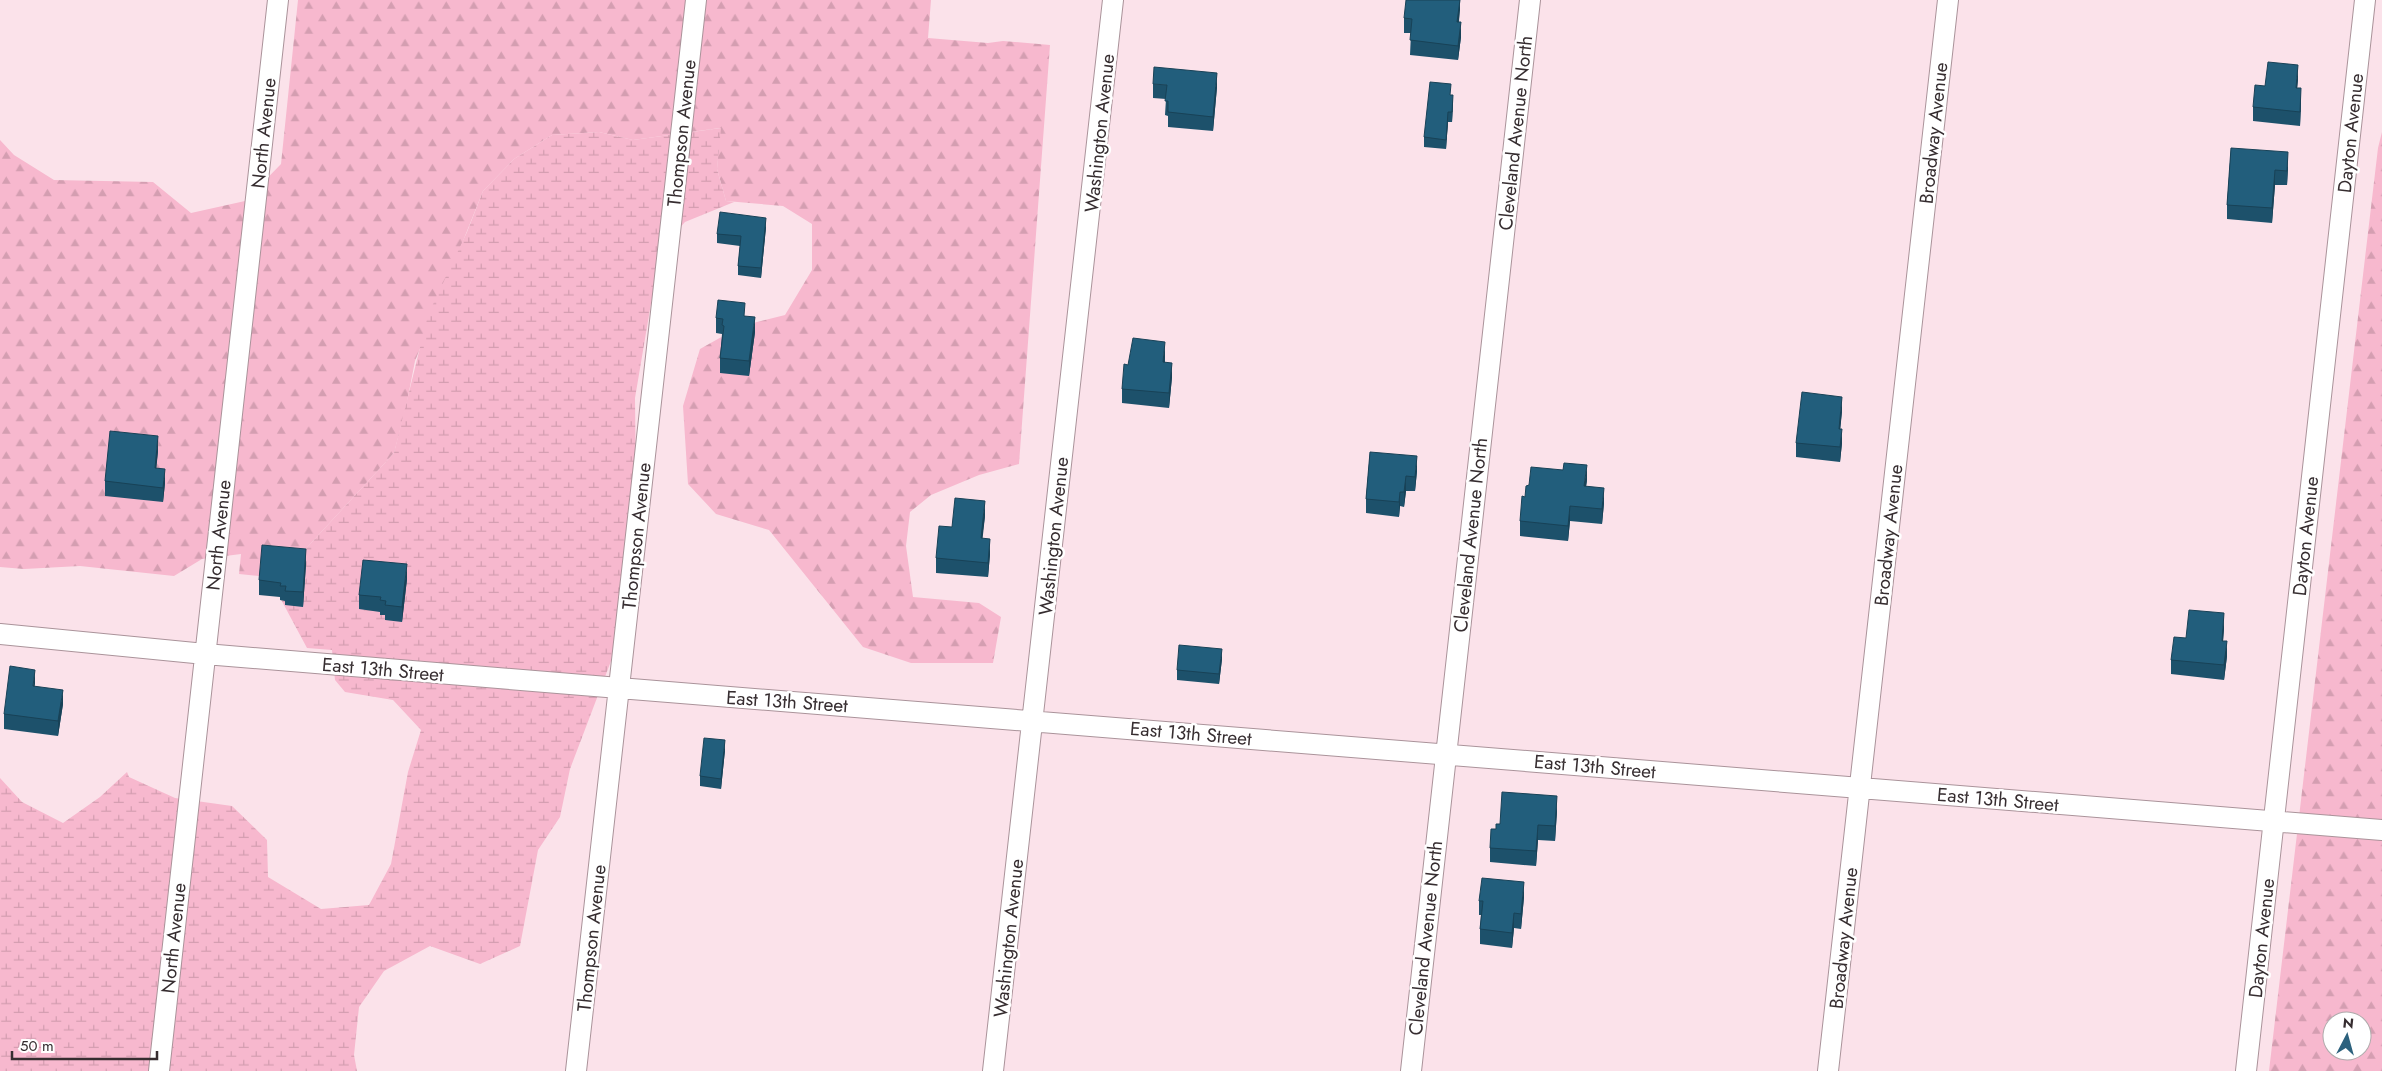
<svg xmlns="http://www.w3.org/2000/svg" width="2382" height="1071" font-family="Jost,sans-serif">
<defs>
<pattern id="forest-firs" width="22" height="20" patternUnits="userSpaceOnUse" patternTransform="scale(1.25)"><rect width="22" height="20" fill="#f7b8ce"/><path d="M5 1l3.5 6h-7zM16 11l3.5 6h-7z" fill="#d49eb1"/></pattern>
<pattern id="wetland-marsh" width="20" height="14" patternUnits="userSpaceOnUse" patternTransform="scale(1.25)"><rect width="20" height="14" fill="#f7b8ce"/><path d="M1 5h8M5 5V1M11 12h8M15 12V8" fill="none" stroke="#d49eb1"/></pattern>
</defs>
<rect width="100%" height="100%" fill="#fbe2ea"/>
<!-- forest -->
<path fill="url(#forest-firs)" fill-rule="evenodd" d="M298 0H931L928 38 988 43 1003 41 1050 45 1019 464 979 475 931 495 910 512 906 546 913 597 979 603 1001 617 993 663H911L863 647 769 530 716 514 688 484 683 406 700 349 741 326 785 315 812 270V224L783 206 726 201 717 169 720 128 633 140 599 132 552 135 514 159 483 191 415 361 406 407 394 453 301 554 268 577 239 574 241 554 202 559 174 576 80 566 24 569 0 567V140L14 155 54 180 153 182 191 213 245 201 281 164Z
M2382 132V1071H2269L2378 148ZM2332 1021H2362V1051H2332Z"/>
<!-- wetland -->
<path fill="url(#wetland-marsh)" d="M721 128 717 169 726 201 734 202 685 222 660 250 635 398 636 493 611 661 570 769 560 817 538 850 520 946 480 964 430 946 384 971 359 1007 354 1055 357 1071H0V778L22 802 63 823 100 797 127 772 129 777 175 798 232 806 267 840 268 877 321 909 369 905 391 864 408 772 421 730 393 700 345 692 335 680 332 650 307 648 270 579 301 554 394 453 428 315 467 232 483 191 514 159 552 135 599 132 633 140Z"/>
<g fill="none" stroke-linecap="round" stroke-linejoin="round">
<!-- street casing -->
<g stroke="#aa939a" stroke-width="22">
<path id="street" d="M0 634 205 654 619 688 2382 830
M159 1071 278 0
M576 1071 696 0
M993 1071 1113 0
M1411 1071 1530 0
M1828 1071 1948 0
M2246 1071 2365 0"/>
</g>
<!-- street -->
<use href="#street" stroke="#fff" stroke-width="20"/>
</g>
<!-- wall -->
<path fill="#1d516b" d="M1460 0 1459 22 1461 37 1458 60 1410 55 1411 33H1404V18Z
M2298 79 2297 88 2301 103 2300 126 2253 121V107L2265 86Z
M1153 84 1217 87 1213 131 1168 127V116L1165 115 1166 99 1153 98Z
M1451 95 1453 104 1452 122H1448L1446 149 1424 147V137Z
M2231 148 2288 167 2287 185H2275L2272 223 2227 219V205Z
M766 227 761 278 738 275V266L740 246 717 243V234Z
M745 316 755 332 749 376 720 373V358L722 334 716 333V318Z
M1165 356V362L1172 377 1169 408 1122 403V389L1128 365Z
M1842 411 1840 429 1842 443 1840 462 1796 457V443Z
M158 451 156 468 165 483 163 502 105 496V481Z
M1370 452 1417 471 1415 491H1406L1404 507 1400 506 1399 517 1366 513V499Z
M1587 480 1586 486 1604 503 1602 524 1570 521 1568 541 1520 536V521Z
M985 516 982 538 990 554 988 577 936 573V558L952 527Z
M306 564 303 607 285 605V601L280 600V597L259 595V580Z
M407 579 402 622 385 620V615H380V612L359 609V595Z
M2224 628 2223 641 2227 656 2224 680 2171 674V660L2186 638Z
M1222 659 1219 684 1177 680V670Z
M34 686 63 704 58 736 4 729V714Z
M725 750 721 789 700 786V776Z
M1557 811 1555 841 1538 840 1536 866 1490 862V848L1496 829 1500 824Z
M1524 897 1521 929 1514 928 1512 948 1480 944V929L1481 915H1479V901Z"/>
<!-- shaded-wall -->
<path fill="#184257" d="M1460 0V10L1457 37V22Z
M1461 22V37L1458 60V46Z
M2298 65V79L2296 102V88Z
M1217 73V87L1213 131V117Z
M2301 88V103L2300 126V112Z
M1453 95V104L1452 122V112Z
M1448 112V122L1446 149V140Z
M2288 152V167L2287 185V171Z
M2275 170V185L2272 223V208Z
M766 218V227L761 278V268Z
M755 317V332L749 376V361Z
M1165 342V356L1163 376V362Z
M1172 363V377L1169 408V393Z
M1842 397V411L1839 443V429Z
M1842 429V443L1840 462V447Z
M158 436V451L155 482V468Z
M1417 456V471L1415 491V477Z
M1587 465V480L1584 501V486Z
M165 469V483L163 502V488Z
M1406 476V491L1404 507V492Z
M1604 488V503L1602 524V509Z
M1400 492V506L1399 517V502Z
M985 501V516L981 553V538Z
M1570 506V521L1568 541V526Z
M990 539V554L988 577V563Z
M306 549V564L303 607V592Z
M407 564V579L402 622V607Z
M2224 613V628L2222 655V641Z
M2227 641V656L2224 680V665Z
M1222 649V659L1219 684V674Z
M35 670V684L33 700V686Z
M63 690V704L58 736V721Z
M725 740V750L721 789V779Z
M1557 796V811L1555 841V826Z
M1538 825V840L1536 866V851Z
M1524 882V897L1521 929V914Z
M1514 913V928L1512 948V933Z"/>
<!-- building -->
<path fill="#225e7c" stroke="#184257" d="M1406 0H1460L1457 22H1461L1458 46 1410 40 1412 19 1404 18Z
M2268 62 2298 65 2296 88H2301L2300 112 2253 107 2255 85 2265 86Z
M1154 67 1217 73 1213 117 1168 112V101H1165L1167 85 1153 84Z
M1430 82 1451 84 1450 95H1453L1452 112H1448L1446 140 1424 137Z
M2231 148 2288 152 2287 171 2275 170 2272 208 2227 205Z
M720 212 766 218 761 268 738 266 741 236 717 234Z
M718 300 745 303 744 316 755 317 749 361 720 358 724 326 722 325 723 319 716 318Z
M1133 338 1165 342 1163 362 1172 363 1169 393 1122 389 1124 364 1128 365Z
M1802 392 1842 397 1839 429H1842L1840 447 1796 443Z
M110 431 158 436 155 468 165 469 163 488 105 481Z
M1370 452 1417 456 1415 477 1406 476 1404 492H1400L1399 502 1366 499Z
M1564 463 1587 465 1584 486 1604 488 1602 509 1570 506 1568 526 1520 521 1522 496 1525 497 1526 486 1529 485 1531 467 1563 470Z
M955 498 985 501 981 538 990 539 988 563 936 558 939 526 952 527Z
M262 545 306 549 303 592 285 591 286 586H280L281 583 259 580Z
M363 560 407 564 402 607 385 605 386 601 380 600 381 597 359 595Z
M2189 610 2224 613 2222 641H2227L2224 665 2171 660 2174 637 2186 638Z
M1179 645 1222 649 1219 674 1177 670Z
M10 666 35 670 33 686 63 690 58 721 4 714Z
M704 738 725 740 721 779 700 776Z
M1502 792 1557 796 1555 826 1538 825 1536 851 1490 848 1491 829H1496V824H1500Z
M1482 878 1524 882 1521 914 1514 913 1512 933 1480 929 1483 901H1479Z"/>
<g text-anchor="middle" stroke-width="5" stroke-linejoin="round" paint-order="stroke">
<!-- street labels -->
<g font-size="19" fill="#362d30" stroke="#fff">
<text transform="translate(263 133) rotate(-84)" y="7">North Avenue</text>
<text transform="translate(681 133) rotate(-84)" y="7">Thompson Avenue</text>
<text transform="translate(1099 133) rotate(-84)" y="7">Washington Avenue</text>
<text transform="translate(1515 133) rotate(-84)" y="7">Cleveland Avenue North</text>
<text transform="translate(1933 133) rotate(-84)" y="7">Broadway Avenue</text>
<text transform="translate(2350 133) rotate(-84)" y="7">Dayton Avenue</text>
<text transform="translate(218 535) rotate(-84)" y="7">North Avenue</text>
<text transform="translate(1470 535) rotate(-84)" y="7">Cleveland Avenue North</text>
<text transform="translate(1888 535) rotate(-84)" y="7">Broadway Avenue</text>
<text transform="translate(636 536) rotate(-84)" y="7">Thompson Avenue</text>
<text transform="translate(1053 536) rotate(-84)" y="7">Washington Avenue</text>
<text transform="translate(2305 536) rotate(-84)" y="7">Dayton Avenue</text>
<text transform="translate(383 669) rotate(5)" y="7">East 13th Street</text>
<text transform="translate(787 701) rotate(4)" y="7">East 13th Street</text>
<text transform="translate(1191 733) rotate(5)" y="7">East 13th Street</text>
<text transform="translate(1595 766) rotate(5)" y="7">East 13th Street</text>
<text transform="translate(1998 799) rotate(5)" y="7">East 13th Street</text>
<text transform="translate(173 938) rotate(-84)" y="7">North Avenue</text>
<text transform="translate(591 938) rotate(-84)" y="7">Thompson Avenue</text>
<text transform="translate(1008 938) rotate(-84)" y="7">Washington Avenue</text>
<text transform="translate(1425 938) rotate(-84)" y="7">Cleveland Avenue North</text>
<text transform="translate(1843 938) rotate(-84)" y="7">Broadway Avenue</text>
<text transform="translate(2261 938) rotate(-84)" y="7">Dayton Avenue</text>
</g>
</g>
<!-- north arrow -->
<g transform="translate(2347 1036) rotate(6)"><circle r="24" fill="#ffffff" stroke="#afabac"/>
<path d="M0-4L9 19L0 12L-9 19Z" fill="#2c617d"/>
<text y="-8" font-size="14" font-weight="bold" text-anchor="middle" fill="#362d30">N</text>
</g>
<!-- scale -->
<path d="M12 1051v8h145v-8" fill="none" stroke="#362d30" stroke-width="2.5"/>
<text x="20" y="1051" font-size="15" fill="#362d30" stroke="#ffffff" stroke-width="4" paint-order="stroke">50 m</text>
</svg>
